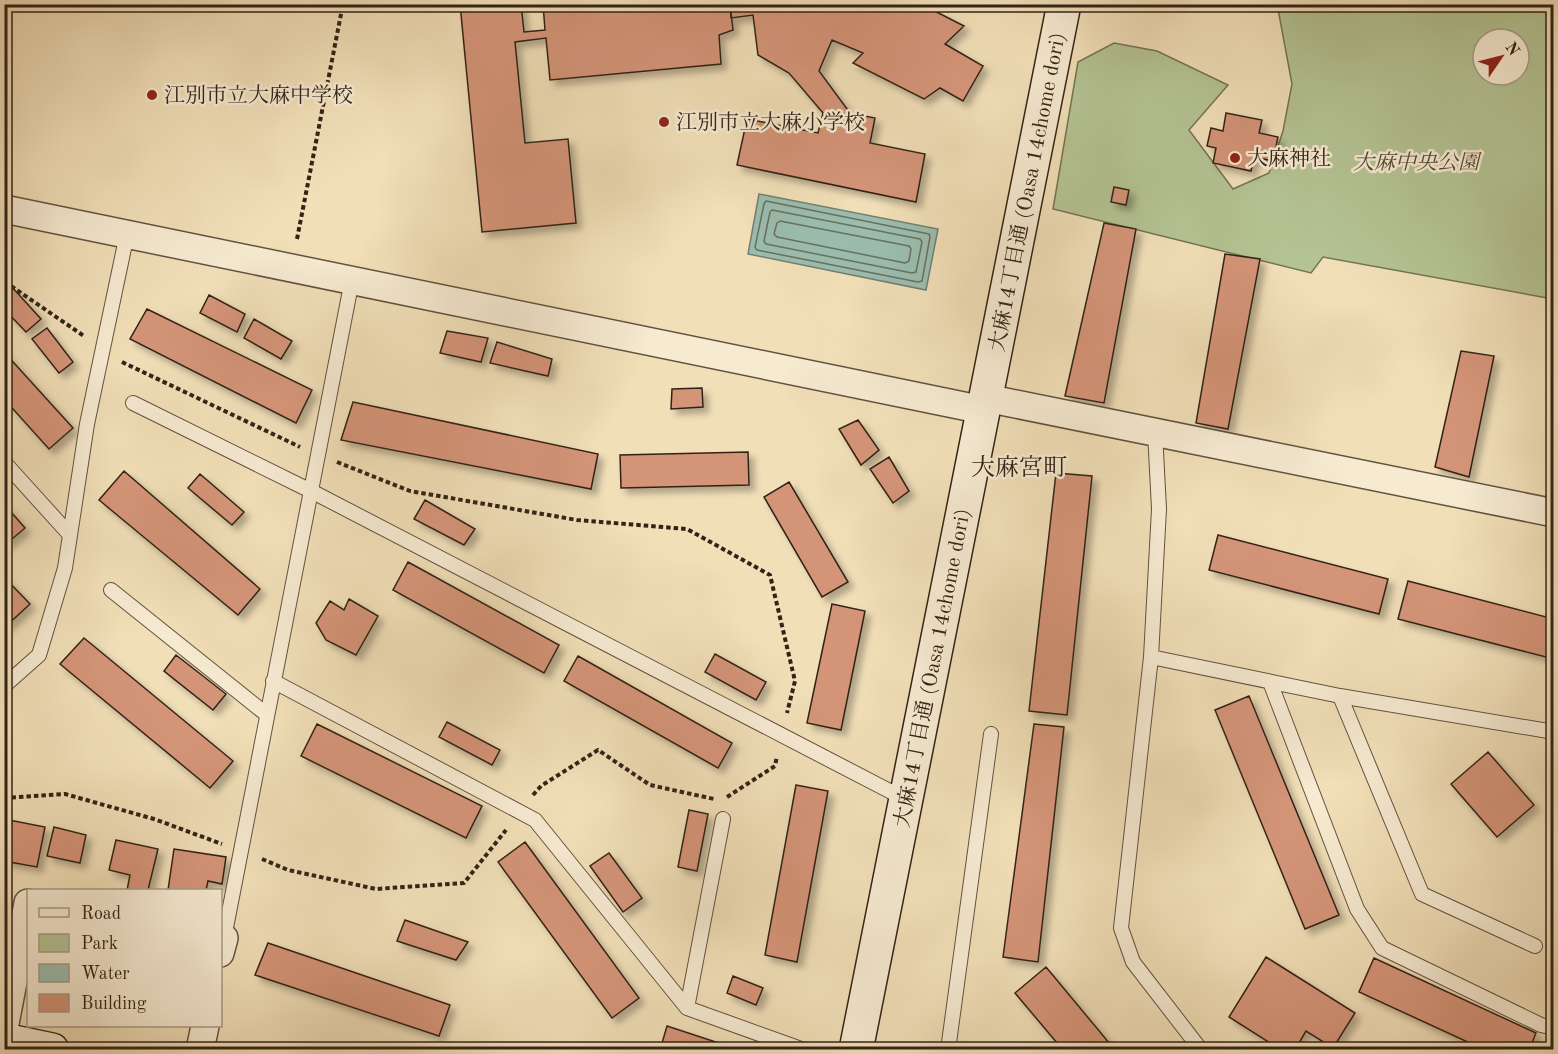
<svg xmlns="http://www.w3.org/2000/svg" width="1558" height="1054" font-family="'Old Standard TT','Noto Serif JP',serif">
<defs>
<filter id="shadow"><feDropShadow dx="5.5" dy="5.5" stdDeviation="3" flood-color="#0004"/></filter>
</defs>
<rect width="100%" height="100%" fill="#f1dfb8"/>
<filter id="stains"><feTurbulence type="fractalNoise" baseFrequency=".00333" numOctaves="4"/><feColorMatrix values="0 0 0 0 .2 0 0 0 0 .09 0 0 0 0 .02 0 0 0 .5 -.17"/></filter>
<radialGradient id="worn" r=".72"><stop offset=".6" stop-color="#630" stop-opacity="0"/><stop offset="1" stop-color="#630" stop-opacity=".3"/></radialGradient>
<!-- green -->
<path fill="#b4c393" stroke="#747355" stroke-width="1.5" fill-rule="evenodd" d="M1275 5H1553V299L1323 257 1311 273 1053 209 1078 62 1114 43 1157 51 1228 85 1189 130 1233 189 1269 173 1283 131 1292 84 1278 9ZM1483 39H1519V75H1483Z"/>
<!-- water -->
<path fill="#9bbdae" stroke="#717f72" stroke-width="1.5" d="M759 194 938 229 926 290 748 254Z"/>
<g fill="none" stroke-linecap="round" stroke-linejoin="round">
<!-- shore -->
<path stroke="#677062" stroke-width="1.5" d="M766 201 929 234 930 237 922 281 918 282 757 250 755 247 764 204Z
M772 210 920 239 922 242 916 272 912 273 766 244 764 241 770 212Z
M780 221 909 246 911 249 909 261 905 263 777 237 774 234 777 223Z"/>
</g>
<!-- building -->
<path fill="#d49478" stroke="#332317" stroke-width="1.5" filter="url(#shadow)" d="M460 4H521L524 32 545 30 543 4H730L733 30 719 35 721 64 550 80 546 38 515 42 525 143 568 139 576 223 482 232Z
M730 4H921L964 26 945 44 983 66 963 101 940 88 924 99 853 63 863 53 832 40 819 71 850 113 875 118 870 143 925 154 916 202 737 165 747 119 818 133 823 113 789 73 758 55 753 15 731 18Z
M1226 113 1262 120 1259 133 1278 137 1273 161 1254 157 1251 171 1213 163 1216 148 1207 146 1211 128 1223 131Z
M1114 187 1129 190 1126 205 1111 202Z
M1104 223 1136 229 1104 403 1065 396Z
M1225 254 1260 259 1228 429 1196 423Z
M11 286 41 319 26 332 4 309V292Z
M209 295 245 314 237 332 200 313Z
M147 309 312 390 296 423 130 339Z
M254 319 292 341 281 359 244 338Z
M47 328 73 362 59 373 32 339Z
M447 331 488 338 481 362 440 353Z
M497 342 552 359 548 376 490 363Z
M1461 351 1494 356 1469 477 1435 467Z
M4 352 73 428 49 449 4 399Z
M702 388 703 407 671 409 672 389Z
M353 402 598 454 591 489 341 440Z
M858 420 879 450 861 465 839 429Z
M748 452 749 485 621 488 620 455Z
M889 457 909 491 893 503 870 469Z
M124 471 260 589 238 615 99 500Z
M1056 473 1092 476 1067 715 1029 711Z
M200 474 244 512 232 525 188 488Z
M789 482 848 582 822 597 764 497Z
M425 500 475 529 464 545 414 519Z
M4 504 25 528 6 544 4 542Z
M1218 535 1388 579 1379 614 1209 570Z
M408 562 559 645 544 673 393 590Z
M4 577 30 604 4 628Z
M1408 581 1554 619V659L1398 619Z
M349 599 378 616 356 655 326 640 316 623 330 601 344 610Z
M832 604 865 611 841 730 807 723Z
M84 638 233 761 210 788 60 664Z
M715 654 766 682 756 700 705 672Z
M176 655 226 694 213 710 164 671Z
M578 656 732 743 718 768 564 681Z
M1249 696 1339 915 1305 929 1215 710Z
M447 722 500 750 492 765 439 737Z
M317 724 482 806 466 838 301 756Z
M1034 724 1064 727 1038 962 1003 957Z
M1488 752 1534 805 1497 837 1451 784Z
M796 785 828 791 797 962 765 955Z
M689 810 708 814 697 871 678 867Z
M4 819 45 827 37 867 4 861Z
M54 827 86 835 80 863 47 856Z
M116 840 158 849 148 890H127L130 875 109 870Z
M525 842 639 998 612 1018 498 862Z
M174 849 226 857 222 884 208 881 206 890H168Z
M609 853 642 898 623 912 590 866Z
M405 920 468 942 456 960 397 941Z
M268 943 450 1005 439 1036 255 975Z
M1266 957 1355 1013 1333 1048 1306 1031 1295 1050H1281L1229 1017Z
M1374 958 1536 1033 1529 1050H1485L1359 992Z
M1046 967 1115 1050H1063L1015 993Z
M733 976 763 988 756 1005 727 993Z
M667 1026 740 1050H660Z"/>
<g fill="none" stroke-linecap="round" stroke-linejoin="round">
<!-- lane casing -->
<g stroke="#62523f" stroke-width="16">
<path id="lane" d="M133 403 311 491 905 799
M1155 432 1159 509 1151 657 1121 928 1133 962 1201 1050
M4 462 70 535
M111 590 266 714
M1151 657 1340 696 1554 732
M273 681 535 820 687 1008 804 1050
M1270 682 1357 909 1382 948 1541 1025 1554 1028
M4 686 39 655 65 568 87 424 127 234
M1340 696 1422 894 1535 946
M224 938 352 280
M687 1008 723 819
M948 1050 991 734"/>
</g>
<!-- street casing -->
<g stroke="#62523f" stroke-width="30">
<path id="street" d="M4 209 983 410
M986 398 1554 513
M220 938H224L220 953
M4 1029 28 903
M200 1050 205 1026"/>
</g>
<!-- secondary casing -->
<g stroke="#332317" stroke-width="36">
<path id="secondary" d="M4 1040 52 1050
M856 1050 1064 4"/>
</g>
<!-- path -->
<path stroke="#332317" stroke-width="4" stroke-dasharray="4.5 3" stroke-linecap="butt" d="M297 239 343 4
M4 284 11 286 84 336
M122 362 300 447
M337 462 410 491 577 520 687 529 770 575 795 681 787 713
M533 795 541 786 598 750 650 785 714 799
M727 797 775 766 777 756
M4 798 65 794 154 819 222 844
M262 859 288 870 376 889 464 883 506 830"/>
<!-- lane -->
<use href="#lane" stroke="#f6ead1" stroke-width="14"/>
<!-- street -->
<use href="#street" stroke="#f6ead1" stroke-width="27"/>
<!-- secondary -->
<use href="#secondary" stroke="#f6ead1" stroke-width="33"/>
</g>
<!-- markers -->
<g fill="#8f2418" stroke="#f6ead1" stroke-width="2">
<circle cx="152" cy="95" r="6"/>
<circle cx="664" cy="122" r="6"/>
<circle cx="1235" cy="158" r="6"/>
</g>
<g text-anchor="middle" stroke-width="5" stroke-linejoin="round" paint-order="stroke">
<!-- poi labels -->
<g font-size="21" fill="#332317" stroke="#f6ead1" text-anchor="start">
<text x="164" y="102">江別市立大麻中学校</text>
<text x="676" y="129">江別市立大麻小学校</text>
<text x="1247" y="165">大麻神社</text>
</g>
<!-- park labels -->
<g font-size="21" font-style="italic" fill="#534b36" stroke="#f6ead1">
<text x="1416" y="169">大麻中央公園</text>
</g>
<!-- street labels -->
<g font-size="21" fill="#332317" stroke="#f6ead1">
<text transform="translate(1027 192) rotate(-79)" y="7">大麻14丁目通 (Oasa 14chome dori)</text>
<text transform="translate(932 668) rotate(-79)" y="7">大麻14丁目通 (Oasa 14chome dori)</text>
</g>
<!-- quarter labels -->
<g font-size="24" fill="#332317" stroke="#f6ead1">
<text x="1019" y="475">大麻宮町</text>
</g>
</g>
<!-- margin -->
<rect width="1558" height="1054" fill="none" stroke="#f1dfb8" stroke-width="24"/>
<rect x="6" y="6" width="1546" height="1042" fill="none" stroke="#332317" stroke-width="3"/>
<rect x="12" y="12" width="1534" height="1030" fill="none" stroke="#332317" stroke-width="1.5"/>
<!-- legend -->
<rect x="27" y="889" width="195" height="138" fill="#f6ead1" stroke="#a89a87" stroke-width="1.5"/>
<rect x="39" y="908" width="30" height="9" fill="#f6ead1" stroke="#a89a87" stroke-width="1.5"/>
<text x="81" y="919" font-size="18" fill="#332317">Road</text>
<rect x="39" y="934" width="30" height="18" fill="#b4c393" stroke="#a89a87" stroke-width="1.5"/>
<text x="81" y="949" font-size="18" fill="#332317">Park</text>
<rect x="39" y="964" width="30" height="18" fill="#9bbdae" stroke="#a89a87" stroke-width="1.5"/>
<text x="81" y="979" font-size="18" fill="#332317">Water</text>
<rect x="39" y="994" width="30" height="18" fill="#d49478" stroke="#a89a87" stroke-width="1.5"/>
<text x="81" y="1009" font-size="18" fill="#332317">Building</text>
<!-- north arrow -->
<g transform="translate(1501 57) rotate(55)"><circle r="28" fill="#f6ead1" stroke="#a89a87" stroke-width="1.5"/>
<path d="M0-4.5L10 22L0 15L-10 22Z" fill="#8f2418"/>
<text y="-9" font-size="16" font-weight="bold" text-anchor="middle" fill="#332317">N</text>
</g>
<rect width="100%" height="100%" filter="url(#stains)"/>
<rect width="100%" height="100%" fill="url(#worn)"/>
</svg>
